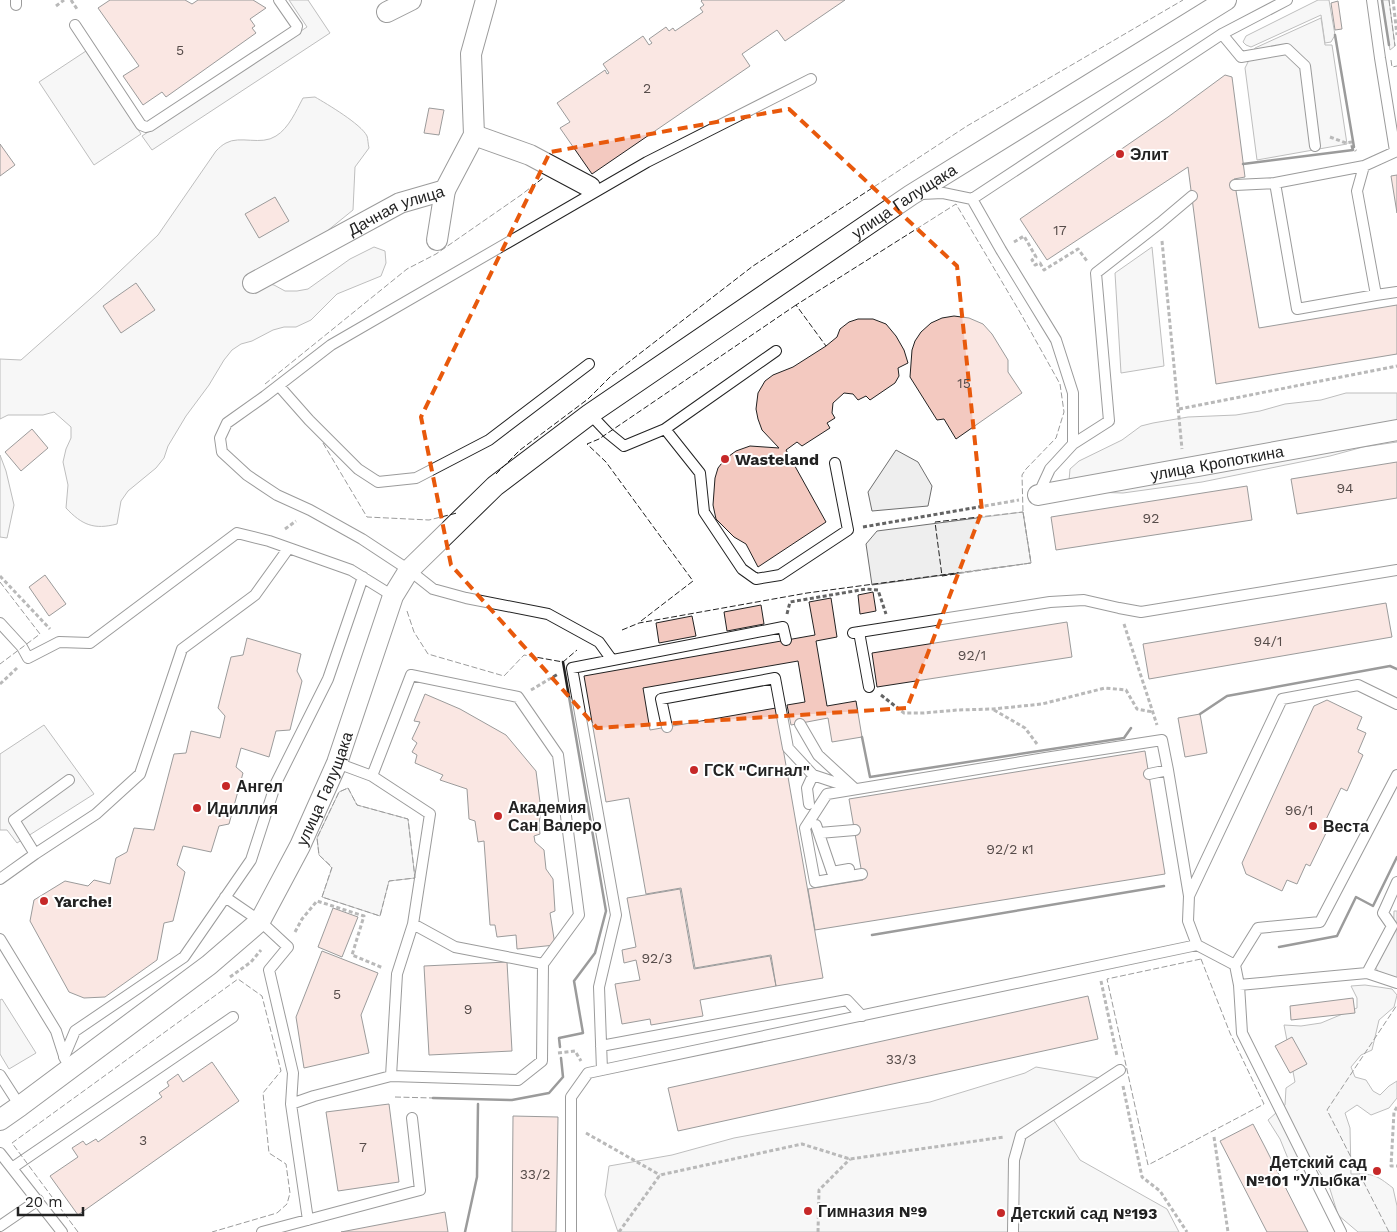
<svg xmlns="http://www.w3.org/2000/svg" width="1397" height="1232" font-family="'Work Sans',sans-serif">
<rect width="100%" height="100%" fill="#fff"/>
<!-- green -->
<path fill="#eee" stroke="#6f6f6f" d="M1318 0H1329L1335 35 1331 42 1325 43 1321 15 1251 47 1246 45 1243 42 1246 36Z
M1382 0H1389L1395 46 1390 50Z
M315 97C327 104 361 124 367 136 368 139 368 144 369 148L355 167 353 210 263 283 274 285 285 291H297L308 289 350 259 374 247 385 251 386 263 381 276 337 294 311 320 296 327H284L273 330 252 341 241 344 232 350 224 360 209 385 186 416 168 446 164 458 156 468 128 491 121 501 117 524C94 530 82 525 66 508L68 485 63 462 66 449 71 438V427L54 412 43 415H8L0 419V359L21 360 99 291 158 235 216 151C219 148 222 145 226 143 240 135 261 146 276 136 289 128 296 111 303 98Z
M1152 247 1164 366 1121 373 1115 273Z
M1346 393H1397V442L1363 447 1330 456 1202 482 1123 493 1089 492 1069 481 1070 469 1079 461 1122 440 1141 426 1153 423 1188 417 1236 415 1260 411 1285 404 1321 400Z
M896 450 918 462 932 486 928 506 872 511 868 492Z
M0 455 6 471 14 505 7 538 0 537Z
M1023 512 1031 563 872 585 866 544 877 531Z
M348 788 357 805 408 819 415 878 389 881 380 916 322 897 332 868 319 855 317 838 339 792Z
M1394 911H1397V980L1380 974 1375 967C1383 949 1395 932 1394 911Z
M1365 985 1392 989 1397 995 1394 1007 1379 1020 1372 1050 1361 1055 1351 1067 1355 1077 1366 1080 1373 1091 1380 1095 1389 1086 1397 1081V1098L1389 1108 1371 1115 1357 1105 1345 1113 1350 1128 1351 1174C1374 1174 1375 1174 1393 1188L1397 1206V1232H1358L1338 1215 1329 1186 1309 1156 1297 1171 1289 1161 1280 1139 1268 1120 1285 1105 1286 1088 1295 1082 1284 1025 1301 1026 1321 1023 1357 1008V998L1351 986Z
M2 999 36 1053 9 1069 0 1054V1000Z
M1036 1067 1099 1078 1049 1113 1080 1160 1167 1209 1179 1232H618L605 1195 609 1166 672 1155 734 1138 930 1102 1025 1073Z"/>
<!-- parking -->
<path fill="#ededed" stroke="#6f6f6f" d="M289 0H308L330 33 152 150 142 136 307 27Z
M1321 18 1325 45H1332L1347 144 1257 160 1245 68 1255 48Z
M86 51 141 134 94 165 39 82Z
M44 725 94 794 17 843 7 830H0V754Z"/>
<!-- building -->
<path fill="#f3c9c0" stroke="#222" d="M110 0H185L192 4 198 0H253L266 8 250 19 255 26 252 28 256 33 166 97 162 92 143 105 123 76 139 66 98 8Z
M702 0H845L785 41 777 30 742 54 750 66 592 174 560 128 570 122 557 103 605 70 607 74 609 73 603 64 643 36 649 45 652 43 649 39 666 27 669 31 673 28 675 31 703 12 700 8 704 5 701 1Z
M1338 1 1342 29 1335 30 1331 3Z
M1225 75 1232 77 1245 177 1234 179 1259 328 1397 305V354L1216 384 1188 167 1047 260 1020 219 1168 117Z
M429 108 444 110 439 135 424 133Z
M0 144 15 165 0 176Z
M1397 175V213L1391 176Z
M275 197 289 221 259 238 245 214Z
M136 283 155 310 121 333 103 306Z
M954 316 969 318 983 324 992 334 1008 360V372L1022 393 956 439 944 419 937 420 910 377 912 350 915 341 921 332 931 323 942 318Z
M858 319H873L886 324 896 336 904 350 908 363 898 368 899 376 895 383 870 400 866 396 858 400 853 394 844 393 833 403 832 413 835 418 827 423 830 428 802 446 797 442 786 450 826 522 758 567 746 544 734 537 716 519 713 505 715 478 718 468 725 459 736 451 750 446 779 448 762 430 758 419 756 409 758 393 765 381 773 375 793 367 826 346 837 337 840 329 849 322Z
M32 429 48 448 21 471 5 452Z
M1397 462V498L1297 514 1291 479Z
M1247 486 1252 520 1056 550 1051 517Z
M45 575 66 604 49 616 29 587Z
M873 592 876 611 860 614 858 595Z
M831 598 837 637 816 641 827 706 856 701 862 737 832 742 828 718 791 725 787 705 805 702 798 661 643 688 650 730 776 708 823 978 776 986 771 955 695 968 681 888 646 894 629 798 606 802 584 676 815 635 809 602Z
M1386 603 1392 637 1149 679 1143 644Z
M761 605 764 624 727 631 724 612Z
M692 616 696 636 659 643 656 623Z
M1067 622 1072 657 877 687 872 653Z
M247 638 301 654 297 671 302 681 290 730 276 731 269 757 241 748 236 767 243 773 229 824 219 826 211 852 183 846 177 865 185 872 173 921 164 923 157 960 105 997 84 998 69 992 30 921 34 900 65 881 88 886 94 880 110 884 116 858 127 852 134 828 154 830 174 754 186 753 191 731 220 738 225 716 218 708 231 657 243 655Z
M425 694 460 709 506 735 536 771 541 810 539 824 540 834 534 836 535 842 544 850 546 869 553 879 555 911 550 913 555 945 517 949 516 935 497 937 495 925H490L484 841 478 842 475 821 469 819 467 789 440 780 443 775 415 763 417 755 412 752 417 743 412 739 420 722 414 721Z
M1327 700 1362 717 1357 729 1366 733 1358 752 1363 755 1347 791 1341 788 1322 828 1327 831 1310 866 1306 864 1297 884 1287 880 1282 891 1246 874 1242 863 1314 706Z
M1200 714 1207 753 1185 757 1178 718Z
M1145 751 1165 874 815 930 808 889 863 880 849 799Z
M680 889 694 969 770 956 776 986 700 1000 703 1016 651 1025 650 1019 622 1024 615 984 640 980 636 960 624 963 622 950 636 947 627 898Z
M333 908 358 917 342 957 318 947Z
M322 951 378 973 361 1015 369 1053 304 1068 296 1017Z
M507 962 512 1051 429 1055 424 966Z
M1088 996 1098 1039 678 1131 668 1088Z
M1353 998 1355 1013 1291 1020 1290 1006Z
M1292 1037 1307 1064 1290 1073 1275 1046Z
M212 1062 239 1101 78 1215 50 1176 78 1157 72 1148 83 1141 86 1145 96 1139 98 1142 162 1097 159 1093 169 1086 167 1082 178 1074 183 1082Z
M389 1104 399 1182 338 1191 326 1112Z
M513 1116 558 1117 556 1232H512Z
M1253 1124 1265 1147 1308 1232H1267L1220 1141Z
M445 1212 448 1232H341Z"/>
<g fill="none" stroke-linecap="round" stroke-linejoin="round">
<!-- service casing -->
<g stroke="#222" stroke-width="12">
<path id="service" d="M16 0V5
M1372 0 1380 58 1395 151
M75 25 141 125 146 127 150 126 296 30 297 26 279 0
M1222 34 1241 57 1287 49 1305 66 1315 146
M1364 166 1357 191 1376 295 1297 309 1275 183 1364 166 1397 151
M1235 185 1275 183
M921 194 943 193 972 199
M1376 295 1397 292
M279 386 309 420 358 469 378 482 416 478 489 440 589 364
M590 414 608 433 624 446 665 429 700 473 704 512 742 569 756 579 780 575 848 530 835 463
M665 429 776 351
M1073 444V393L1056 340 1001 250 972 199 1222 34 1287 0
M1038 495 1050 469 1073 444 1109 421 1096 273 1160 223 1192 196
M0 623 22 647 28 658 59 642 90 643 237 533 269 541 351 570 393 596
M859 632 869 687
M853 633 1050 602 1084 600 1119 608 1141 612 1397 570
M612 660 599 642 548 614 466 598 433 589 409 570 362 539 310 510 277 495 247 475 222 452 220 438 227 423 265 396 331 345 647 162 811 79
M667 727 661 699 775 678 788 748 813 775 855 789 818 755 800 724
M337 763 372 776 430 814 413 924
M1149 774 1168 770
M809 804 807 788 813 775
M816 825 832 872 849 869
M819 833 855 830
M35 854 96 814 140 774 182 649 255 595 288 549
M0 879 35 854 14 820 69 780
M1189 896 1282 699 1358 685 1397 704
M225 897 260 921 288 947 269 970 293 1073 291 1104
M0 939 56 1031 65 1059
M1197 945 1235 965
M1367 973 1392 926 1383 913 1397 882
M1239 985 1367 973 1397 983
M601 1046 847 1000 862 1016
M64 1057 75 1031 184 957 251 860 276 783 328 679 363 577
M602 1070 599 987 616 915 572 668 783 627 786 640
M0 1075 20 1106
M391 1076 397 974 413 924 455 947 543 964
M0 1153 62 1232
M12 1168 233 1017
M308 1220 291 1104 314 1096 391 1076 518 1080 542 1061 543 964 579 915 558 755 518 697 411 675 372 776
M0 1226 38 1200
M262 1232 420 1190 412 1118
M571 1232V1097L588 1073 1197 945 1188 921 1189 896 1168 770 1162 740 1045 758 827 794 805 828 815 882 862 874
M1013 1232 1014 1160 1021 1135 1120 1070
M1341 1232 1242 1033 1239 985 1235 965 1258 928 1320 922 1397 775"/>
</g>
<!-- minor casing -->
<g stroke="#222" stroke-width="22">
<g id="minor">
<path d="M387 12 411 0"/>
<path d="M474 135 530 155 590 187"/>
<path d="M437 240 445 190"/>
<path id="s1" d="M253 283 400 203 445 190 474 135 471 54 486 0"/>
<path id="s2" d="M1038 495 1397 430"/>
<path id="s3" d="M0 1120 20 1106 209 965 260 921 300 846 337 763 393 596 409 570 495 486 590 414 911 195 1226 0"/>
</g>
</g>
<!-- path -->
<path stroke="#646464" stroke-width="3" stroke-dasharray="4 2.5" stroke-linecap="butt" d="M71 0 77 9
M1393 0 1397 35
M56 6 64 0
M1330 137 1346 143 1352 142V146L1356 151
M1162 241 1182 449
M1014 242 1024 236 1036 257 1032 260 1035 265 1040 263 1044 270 1078 249 1087 261
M1179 409 1397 366
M863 527 1019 500
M285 529 296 521
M0 576 50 629
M787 614 790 602 866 589 878 590 886 614
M1124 624 1157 725
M0 684 17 668
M531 690 558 674
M881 695 904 713H923L958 710 993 709 1042 704 1105 688 1126 690 1137 709 1153 712
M994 710 1025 728 1037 744
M295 932 302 919 317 901 364 916 352 955 383 968
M230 977 251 962 261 950
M1101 981 1117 1056
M558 1053 575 1051 581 1061
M1123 1086 1142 1177 1160 1191 1187 1232
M1397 1107 1394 1112 1391 1166H1397
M586 1133 660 1175
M1214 1137 1228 1232
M619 1232 660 1175 802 1144 850 1159 1004 1137
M818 1232 819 1190 850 1159"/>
<!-- service -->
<use href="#service" stroke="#fff" stroke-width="10"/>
<!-- minor -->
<use href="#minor" stroke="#fff" stroke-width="20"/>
<!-- fence -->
<path stroke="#222" stroke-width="1" stroke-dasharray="6 2.5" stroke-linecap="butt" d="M1389 0 1395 46
M1391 60 1392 67 1397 66
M265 384 407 269 436 254 521 195 543 178
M323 443 367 517 429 520 457 513
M496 474 520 450 588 399 612 375 753 266 967 126 1183 0
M1023 512 1031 563 942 576 935 522Z
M0 582 40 634 0 664
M407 611 414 632 428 654 504 676 524 655 563 662 577 650
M641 621 693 581 606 462 587 444 599 439 796 305
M622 630 639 623 807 593 1031 563 1023 512 1022 475 1026 469 1056 438 1064 412 1060 384 1021 314 956 204 796 305 826 346
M348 788 357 805 408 819 415 878 389 881 380 916 322 897 332 867 319 855 317 838 339 792Z
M1201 959 1230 1033 1264 1104 1148 1165 1107 979Z
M395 1097 433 1098
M78 1232 12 1143 238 979 262 996 281 1071 263 1093 269 1153 286 1164 290 1193 287 1204 277 1213 212 1232
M1389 1232 1327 1110 1397 1005"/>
<!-- wall -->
<path stroke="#222" stroke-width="2.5" d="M1382 0 1389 45
M1243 164 1353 150 1352 147H1354L1335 35
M1200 714 1227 696 1390 666 1397 669
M862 737 870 777 1124 738 1131 728
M872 935 1164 886
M1279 947 1337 936 1356 897 1373 906 1397 857
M560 1047 559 1038 583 1033 574 981 595 953 606 911 563 662
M433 1098 512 1100 549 1093 563 1077 561 1058
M465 1232 477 1177 478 1104"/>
</g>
<!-- marked area -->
<path d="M0 0H1397V1232H0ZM789 109 957 266 982 511 907 708 597 728 451 565 421 417 550 152Z" fill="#fff" fill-opacity=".55" fill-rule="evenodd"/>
<path fill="none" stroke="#e8590c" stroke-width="4" stroke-dasharray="10 6" stroke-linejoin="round" d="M789 109 957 266 982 511 907 708 597 728 451 565 421 417 550 152Z"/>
<!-- markers -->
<g fill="#c62828" stroke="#fff" stroke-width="2">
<circle cx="1120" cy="154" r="5"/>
<circle cx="725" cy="459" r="5"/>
<circle cx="694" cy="770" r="5"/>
<circle cx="226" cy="786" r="5"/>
<circle cx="197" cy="808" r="5"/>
<circle cx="498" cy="816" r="5"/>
<circle cx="1313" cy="826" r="5"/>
<circle cx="44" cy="901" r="5"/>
<circle cx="1377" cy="1171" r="5"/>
<circle cx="808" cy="1211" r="5"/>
<circle cx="1001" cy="1213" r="5"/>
</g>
<g text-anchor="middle" stroke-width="4" stroke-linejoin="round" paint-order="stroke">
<!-- number labels -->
<g font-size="14" fill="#564c4a">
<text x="180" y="55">5</text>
<text x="647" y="93">2</text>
<text x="1060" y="235">17</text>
<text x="964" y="388">15</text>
<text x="1345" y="493">94</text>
<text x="1151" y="523">92</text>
<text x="1268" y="646">94/1</text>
<text x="972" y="660">92/1</text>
<text x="1299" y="815">96/1</text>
<text x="1010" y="854">92/2 к1</text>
<text x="657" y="963">92/3</text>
<text x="337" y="999">5</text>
<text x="468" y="1014">9</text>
<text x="901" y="1064">33/3</text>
<text x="143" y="1145">3</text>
<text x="363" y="1152">7</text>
<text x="535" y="1179">33/2</text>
</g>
<!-- poi labels -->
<g font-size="16" font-weight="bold" fill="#222" stroke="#fff" text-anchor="start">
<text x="1130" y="160">Элит</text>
<text x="735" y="465">Wasteland</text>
<text x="704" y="776">ГСК "Сигнал"</text>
<text x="236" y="792">Ангел</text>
<text x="508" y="813">Академия<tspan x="508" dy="18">Сан Валеро</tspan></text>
<text x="207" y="814">Идиллия</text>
<text x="1323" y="832">Веста</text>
<text x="54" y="907">Yarche!</text>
<text x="1367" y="1168" text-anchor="end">Детский сад<tspan x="1367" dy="18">№101 "Улыбка"</tspan></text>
<text x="818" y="1217">Гимназия №9</text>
<text x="1011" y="1219">Детский сад №193</text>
</g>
<!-- street labels -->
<g font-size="16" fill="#222" stroke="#fff">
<text dy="6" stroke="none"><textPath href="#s3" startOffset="1329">улица Галущака</textPath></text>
<text dy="6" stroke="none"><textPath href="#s1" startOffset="161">Дачная улица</textPath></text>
<text dy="6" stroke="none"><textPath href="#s2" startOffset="182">улица Кропоткина</textPath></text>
<text dy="6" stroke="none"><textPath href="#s3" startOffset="475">улица Галущака</textPath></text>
</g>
</g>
<!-- scale -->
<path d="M18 1207v8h65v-8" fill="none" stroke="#222222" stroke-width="2.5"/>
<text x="25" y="1207" font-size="15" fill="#222222" stroke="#ffffff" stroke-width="4" paint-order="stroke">20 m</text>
</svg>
